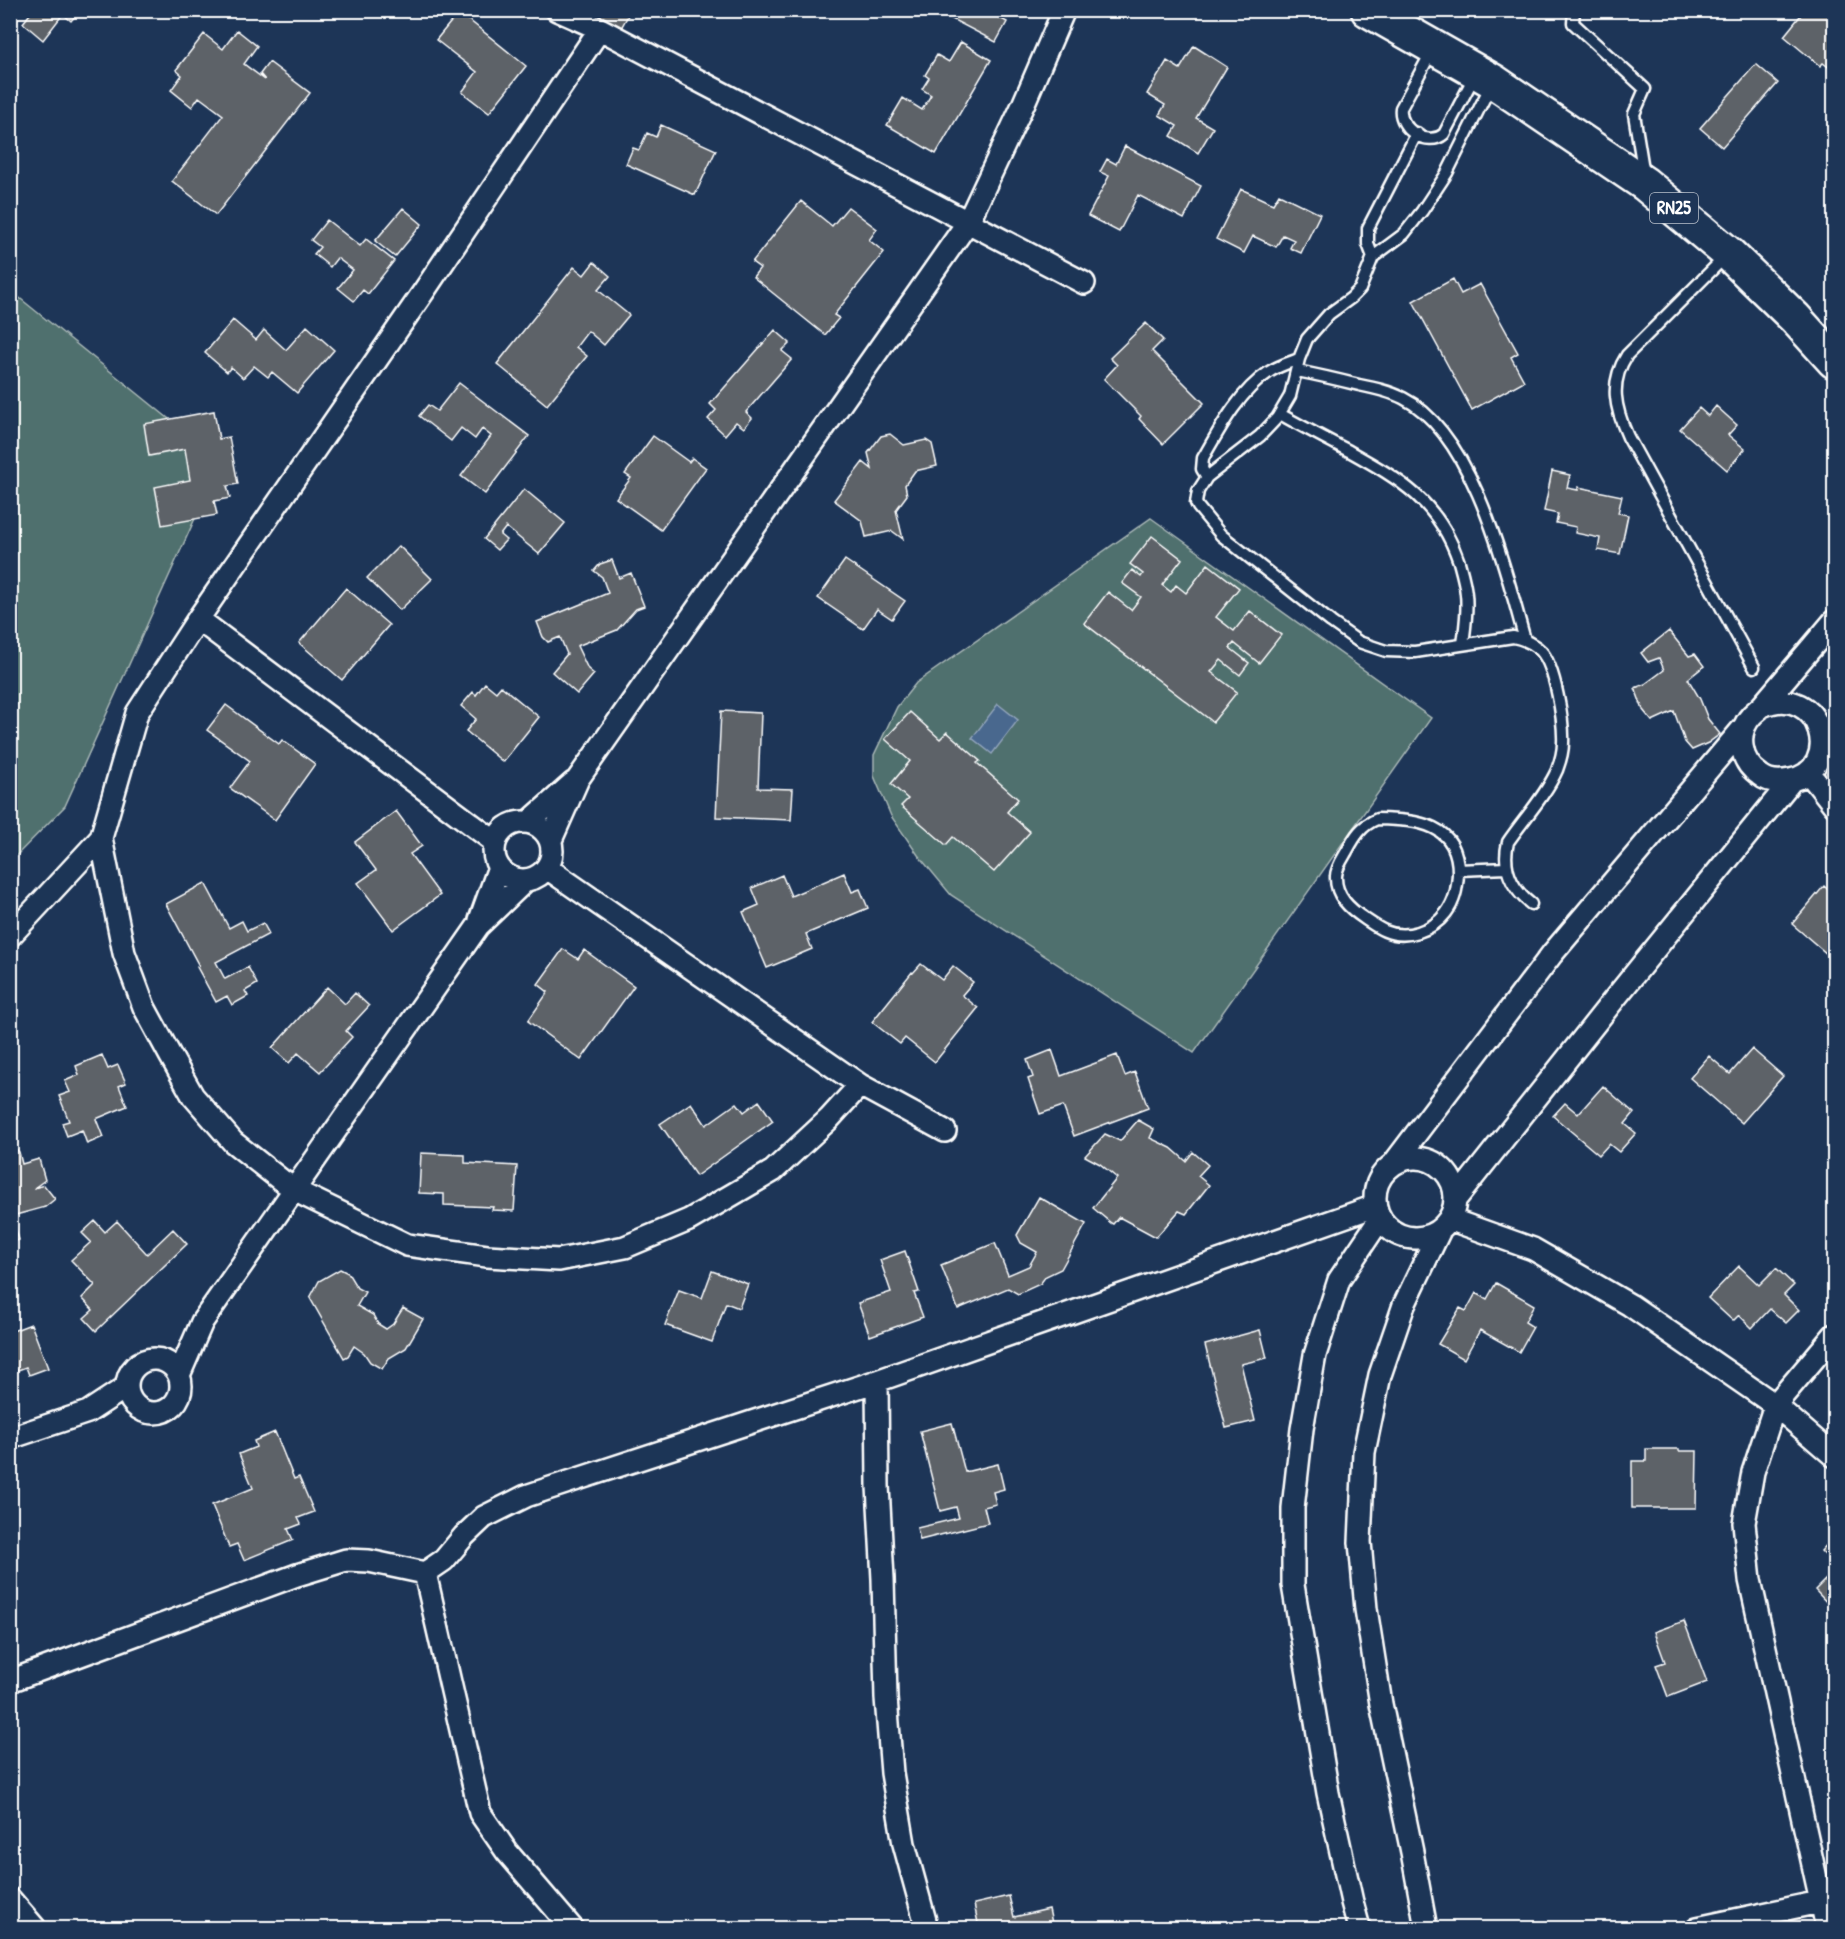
<svg xmlns="http://www.w3.org/2000/svg" width="1845" height="1939" font-family="'Patrick Hand',sans-serif">
<rect width="100%" height="100%" fill="#1d3557"/>
<filter id="ink" filterUnits="userSpaceOnUse"><feTurbulence type="fractalNoise" baseFrequency=".0167" numOctaves="2"/><feDisplacementMap in="SourceGraphic" scale="12" xChannelSelector="R" yChannelSelector="G"/><feConvolveMatrix kernelMatrix="1 2 1 2 8 2 1 2 1" color-interpolation-filters="sRGB"/></filter>
<g filter="url(#ink)">
<!-- green -->
<path fill="#506f6e" stroke="#a8b7b6" stroke-width="1.5" d="M11 291 221 461 65 806 11 861Z
M1151 518 1431 718 1194 1053 951 895 918 855 891 816 874 776V755L897 707 916 683Z"/>
<!-- water -->
<path fill="#48688e" stroke="#91a4bb" stroke-width="1.5" d="M998 704 1018 720 992 754 972 738Z"/>
<!-- building -->
<path fill="#5d6268" stroke="#fff" stroke-width="1.5" d="M33 10H80L71 21 63 14 43 40 23 23Z
M602 10H631L621 28 599 15Z
M946 10H993L991 13 1007 22 996 42 944 15Z
M1805 10H1834V65L1831 69 1823 63 1820 66 1784 36Z
M459 12 526 66 489 113 462 92 477 72 436 40Z
M237 30 257 46 244 64 265 80 260 74 269 62 310 93 216 215 172 181 223 115 199 97 192 107 171 90 182 75 176 70 204 34 223 49Z
M961 42 991 60 936 154 887 125 903 98 922 110 931 95 922 89 929 78 925 75 937 55 949 62Z
M1194 46 1227 67 1196 118 1213 128 1198 153 1171 136 1177 126 1159 115 1165 105 1147 94 1167 61 1180 69Z
M1756 64 1778 83 1722 147 1700 128Z
M661 125 716 150 695 195 626 164 633 148 639 150 647 133 656 137Z
M1125 146 1201 186 1184 219 1138 195 1119 232 1088 216 1109 176 1100 172 1107 159 1116 164Z
M1241 189 1273 204 1279 194 1320 214 1301 253 1290 248 1294 240 1283 235 1276 247 1253 236 1244 253 1216 239Z
M801 201 832 226 848 207 877 229 869 240 884 252 834 315 839 318 825 335 753 277 760 268 752 262Z
M403 208 422 224 395 257 375 241Z
M327 220 360 246 366 239 394 261 368 294 363 290 354 301 338 288 353 270 337 258 330 267 314 254 320 247 311 240Z
M594 262 610 276 598 290 629 315 604 345 588 331 576 347 587 356 547 405 497 364 574 267 584 275Z
M1453 279 1461 294 1480 284 1518 353 1511 357 1524 381 1472 410 1413 301Z
M233 320 256 340 264 330 286 350 307 326 334 350 297 393 272 372 268 377 254 366 243 378 231 367 227 372 205 353Z
M1146 323 1163 340 1152 351 1204 403 1163 444 1139 419 1141 416 1104 379 1117 365 1110 358Z
M775 330 790 343 782 351 792 359 746 412 752 418 744 428 736 422 725 435 708 419 716 410 710 404Z
M459 383 529 436 485 494 461 476 491 436 482 429 475 439 461 428 451 441 419 416 428 405 437 411Z
M1716 406 1737 425 1728 435 1745 449 1727 470 1680 429 1699 408 1708 416Z
M214 411 219 439 229 437 238 484 227 486 230 498 214 501 217 515 162 525 155 487 190 480 185 449 149 456 144 424Z
M890 434 904 445 926 440 932 444 937 466 915 471 905 485 907 495 896 510 903 539 892 531 866 537 862 521 834 500 863 462 872 469 868 453 881 436Z
M653 436 689 462 692 458 706 468 661 530 616 498 631 478 625 474Z
M1552 471 1570 475 1567 488 1578 490V487L1622 496 1618 513 1628 515 1620 554 1598 550 1600 538 1575 533 1576 527 1556 523 1558 514 1544 511Z
M524 489 565 523 539 554 506 527 500 535 506 540 497 550 484 539Z
M1152 536 1182 559 1162 585 1171 592 1176 585 1186 593 1208 564 1239 588 1216 617 1234 631 1250 611 1281 635 1259 663 1234 643 1230 648 1249 663 1240 675 1221 660 1211 672 1237 692 1213 722 1084 623 1108 592 1131 610 1141 597 1122 583 1132 570 1141 577 1143 574 1130 564Z
M399 546 432 579 400 610 367 578Z
M612 560 619 578 631 573 644 606 636 609 617 630 577 646 588 669 594 674 577 694 552 672 567 654 560 637 548 642 543 637 537 622 608 593 602 577 594 571 600 564Z
M845 560 905 601 892 619 877 609 863 629 818 598Z
M346 588 389 625 342 680 299 643Z
M1669 631 1689 656 1695 654 1704 666 1688 679 1700 699 1708 719 1720 734 1708 743 1692 750 1685 742 1674 711 1652 721 1643 710 1635 688 1645 684 1664 670 1659 658 1648 662 1641 653Z
M485 683 496 692 501 686 539 717 503 762 466 731 476 719 461 706 473 692 476 695Z
M226 705 279 744 282 740 315 764 275 820 230 788 250 761 207 730Z
M721 711 761 713 758 788 793 789 791 820 716 817Z
M910 712 940 739 947 732 980 761 977 763 1018 799 1007 812 1030 832 994 872 953 837 946 845 901 806 908 799 891 784 910 761 885 739Z
M396 811 422 846 410 854 440 895 393 930 358 883 376 870 355 842Z
M844 873 852 892 860 889 868 908 806 934 812 949 767 968 743 912 759 905 752 888 782 875 791 896Z
M205 883 229 928 242 921 247 931 263 923 269 934 216 962 225 979 248 967 257 984 245 991 248 996 232 1005 227 996 216 1002 197 967 199 966 166 904Z
M1824 886 1834 895V960L1792 924Z
M563 949 578 959 584 950 634 986 581 1060 528 1021 548 992 538 984Z
M921 964 942 980 953 966 973 982 962 995 978 1008 935 1062 905 1038 900 1044 872 1022 912 972 913 973Z
M327 987 345 1004 355 993 369 1006 346 1031 352 1037 320 1072 298 1053 289 1063 272 1048Z
M1752 1049 1783 1076 1742 1123 1690 1078 1709 1056 1730 1074Z
M1052 1050 1061 1076 1117 1055 1125 1076 1135 1072 1148 1108 1074 1136 1063 1106 1040 1114 1028 1079 1033 1077 1027 1060Z
M102 1055 108 1069 118 1065 126 1083 119 1086 127 1106 96 1119 103 1137 87 1144 82 1130 67 1136 62 1123 69 1121 59 1096 70 1092 65 1081 79 1075 76 1066Z
M1603 1086 1634 1113 1625 1124 1636 1133 1619 1152 1609 1144 1599 1155 1553 1116 1565 1103 1578 1114Z
M759 1101 773 1121 696 1176 660 1124 691 1103 706 1125 737 1103 744 1112Z
M1138 1120 1154 1129 1150 1138 1171 1148 1186 1161 1193 1152 1208 1165 1198 1176 1209 1185 1186 1214 1179 1211 1156 1237 1119 1217 1113 1224 1111 1223 1093 1208 1117 1178 1100 1164 1085 1156 1105 1134 1120 1141Z
M10 1142 19 1152 22 1164 39 1159 45 1180 34 1188 44 1185 55 1199 45 1207 12 1216 19 1240 10 1243V1216L13 1214 10 1215Z
M421 1153 465 1155V1163L517 1166 514 1211 492 1210 493 1207 444 1205V1194L419 1193Z
M1039 1197 1086 1224 1061 1269 1046 1276 1040 1284 1018 1294 1008 1288 958 1309 941 1265 995 1243 1008 1275 1029 1266 1037 1252 1021 1243 1017 1235Z
M95 1221 105 1232 117 1221 147 1254 173 1229 187 1244 96 1331 84 1318 93 1310 82 1298 95 1285 71 1260 91 1242 82 1233Z
M905 1251 919 1292 914 1293 923 1317 870 1336 858 1303 891 1292 880 1260Z
M1739 1266 1759 1285 1776 1268 1794 1285 1784 1295 1799 1310 1786 1323 1770 1309 1752 1328 1739 1315 1733 1321 1708 1298Z
M340 1269 348 1273 357 1288 365 1292 357 1306 373 1315 378 1324 386 1329 393 1324 403 1308 423 1319 406 1348 389 1358 382 1369 370 1362 364 1353 354 1346 348 1356 344 1358 310 1298 319 1281Z
M712 1271 748 1284 739 1308 726 1303 712 1342 665 1325 679 1290 702 1298Z
M1496 1283 1534 1305 1525 1322 1533 1327 1519 1352 1480 1330 1464 1359 1438 1344 1460 1308 1466 1311 1476 1293 1487 1299Z
M31 1324 48 1368 29 1375 26 1367 10 1373V1332Z
M1260 1330 1267 1358 1241 1364 1255 1421 1226 1428 1205 1345Z
M952 1423 965 1472 998 1464 1004 1489 993 1492 996 1504 984 1507 988 1523 920 1540 917 1528 959 1518 956 1507 940 1511 920 1431Z
M275 1432 294 1479 299 1477 314 1512 298 1518 301 1524 288 1529 293 1540 244 1560 237 1544 229 1547 212 1505 253 1488 239 1454 256 1447 254 1441Z
M1646 1449H1679V1451H1697L1696 1508H1632V1461H1646Z
M1834 1537V1564L1821 1551Z
M1834 1571V1610L1815 1590Z
M1684 1621 1707 1682 1668 1697 1656 1665 1665 1662 1654 1632Z
M1009 1896 1014 1917 1049 1909 1053 1928H979L974 1904Z"/>
<g fill="none" stroke-linecap="round" stroke-linejoin="round">
<!-- service casing -->
<g stroke="#fff" stroke-width="15">
<path id="service" d="M1574 10 1573 23 1645 89 1634 114 1644 175
M1433 49 1401 108C1398 129 1428 148 1444 134L1475 75
M1491 85 1447 173 1422 211 1404 234 1373 257 1360 289 1351 298 1329 314 1307 339 1299 359 1290 396 1277 418 1260 436 1207 477 1198 491 1196 503 1198 507 1221 535 1331 622 1359 642 1386 651 1415 652 1513 637C1523 639 1533 643 1541 651 1555 666 1564 722 1563 743 1563 752 1560 762 1557 770 1546 795 1523 820 1508 842 1502 867 1511 888 1531 904
M1726 256 1627 355C1609 383 1615 408 1628 437L1754 667
M1373 257 1368 244V228L1417 133
M1297 371C1318 375 1339 380 1359 385 1374 388 1389 391 1403 398 1473 433 1505 569 1525 640
M1280 414C1303 427 1326 439 1349 451 1401 480 1439 502 1459 562 1462 573 1465 583 1466 594 1468 610 1465 628 1463 644
M1207 477 1202 469 1203 458C1220 428 1239 392 1269 372 1278 366 1288 363 1299 359
M1377 819C1418 820 1459 823 1458 874 1457 889 1455 901 1446 913 1432 931 1406 940 1385 931 1378 928 1371 923 1365 919 1350 909 1335 896 1336 876 1336 868 1343 858 1347 851 1355 836 1361 826 1377 819Z
M1458 870 1507 868"/>
</g>
<!-- minor casing -->
<g stroke="#fff" stroke-width="26">
<path id="minor" d="M557 10 600 29 1084 283
M600 29 424 291 198 619 137 713 101 838 124 953 144 1007 170 1055 193 1096 233 1142 281 1180 304 1195 407 1245 487 1256 559 1260 625 1247 689 1220 773 1171 829 1119 860 1085
M198 619 495 842
M1762 706C1822 680 1845 771 1790 780 1780 782 1768 782 1760 775 1740 762 1735 733 1752 715 1755 712 1759 709 1762 706L1834 621
M1808 772 1834 805
M529 822 573 783
M494 851a29 29 0 1 1 58 0a29 29 0 1 1-58 0Z
M551 840 578 779 968 222 1023 105 1064 10
M547 868 860 1085 945 1131
M480 920 499 867
M10 936 101 838
M1375 1198a40 40 0 1 1 80 0a40 40 0 1 1-80 0Z
M1394 1163 1552 954 1744 727
M1455 1200 1616 997 1792 780
M1449 1219 1533 1249 1630 1305 1775 1405 1834 1456
M127 1386a27 27 0 1 1 54 0a27 27 0 1 1-54 0Z
M179 1375 202 1322 478 926 526 880
M877 1381 878 1486 883 1579 886 1698 892 1773 904 1844 927 1928
M10 1438 88 1412 126 1387
M425 1573 480 1813 507 1852 572 1928
M10 1681 297 1575 346 1560 369 1561 425 1573 444 1560 464 1536 484 1517 526 1496 877 1381 1375 1206
M10 1899 35 1928
M1359 1928 1352 1902 1328 1793 1293 1585V1508L1302 1429 1315 1355 1339 1280 1380 1219
M1426 1928 1412 1852 1381 1704 1366 1609 1360 1542 1364 1452 1380 1375 1404 1305 1440 1230
M1697 1928 1834 1899
M1827 1928 1750 1580 1744 1523 1753 1472 1775 1405 1834 1335"/>
</g>
<!-- primary casing -->
<g stroke="#fff" stroke-width="38">
<path id="primary" d="M1368 10 1493 81 1645 184 1729 254 1795 318 1834 361"/>
</g>
<!-- service -->
<use href="#service" stroke="#1d3557" stroke-width="10"/>
<!-- minor -->
<use href="#minor" stroke="#1d3557" stroke-width="21"/>
<!-- primary -->
<use href="#primary" stroke="#1d3557" stroke-width="33"/>
</g>
</g>
<g text-anchor="middle" stroke-width="5" stroke-linejoin="round" paint-order="stroke">
<!-- shield labels -->
<rect fill="#1d3557" stroke="#bbc2cd" stroke-width="1.5" x="1650" y="193" width="48" height="30" rx="4.5"/>
<g font-size="18" font-weight="bold" fill="#fff">
<text x="1674" y="214">RN25</text>
</g>
</g>
<!-- margin -->
<rect width="1845" height="1939" fill="none" stroke="#1d3557" stroke-width="36"/>
<rect x="18" y="18" width="1809" height="1903" fill="none" stroke="#fff" stroke-width="2" filter="url(#ink)"/>
</svg>
